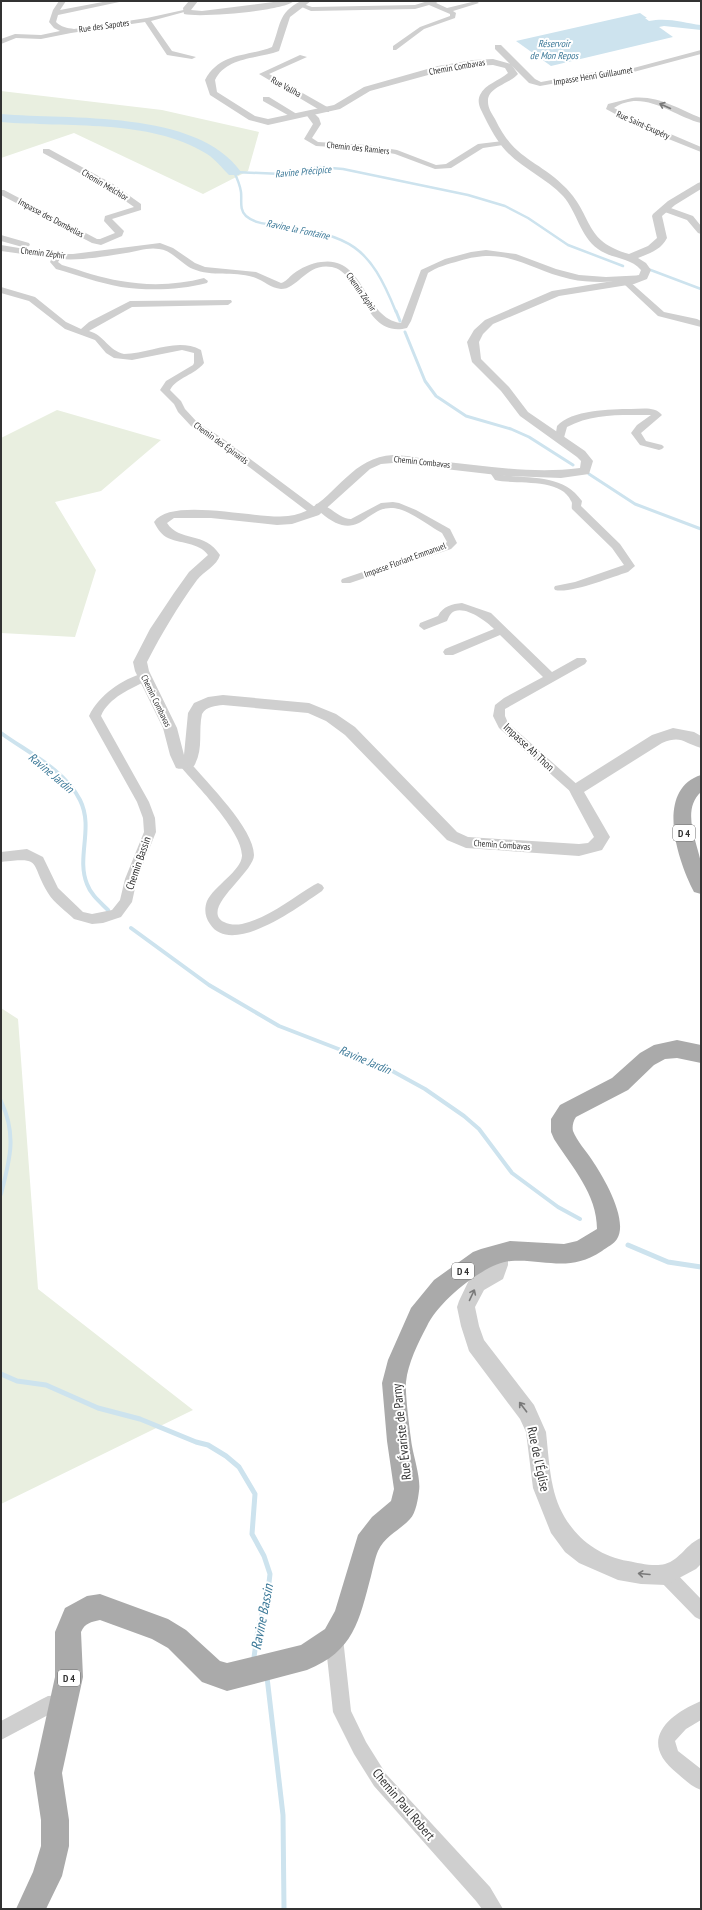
<svg xmlns="http://www.w3.org/2000/svg" width="702" height="1910" font-family="'PT Sans Narrow',sans-serif">
<rect width="100%" height="100%" fill="#fff"/>
<!-- green -->
<path fill="#e9efe0" d="M1 91 162 110 259 132 248 171 203 194 74 133 1 158Z
M57 410 161 440 101 491 55 502 96 570 75 637 1 633V438Z
M1 1008 18 1019 38 1289 193 1410 1 1504Z"/>
<!-- water -->
<path fill="#cde3ee" d="M640 13 647 18H645L649 21C668 17 684 23 701 25V30L664 26 659 27 673 37 551 66 516 41Z"/>
<g fill="none" stroke-linecap="round" stroke-linejoin="round">
<!-- stream-far3 -->
<path stroke="#cde3ee" stroke-width="2.5" d="M234 172 282 174 319 167 343 169 468 195 505 206 528 218 568 245 623 266
M234 172C237 178 240 185 241 192 242 200 239 210 246 216 255 224 269 224 281 226 351 236 369 245 396 312
M648 269 701 289"/>
<!-- stream-far2 -->
<path stroke="#cde3ee" stroke-width="3" d="M396 311 400 321
M405 332 425 381 436 396 466 416 511 429 529 437 573 465
M589 474 635 504 701 529"/>
<!-- stream-far1 -->
<path stroke="#cde3ee" stroke-width="4" d="M1 733C27 752 65 770 80 800 94 828 76 857 87 884 91 895 100 902 108 910
M131 928 209 985 279 1026 385 1067 425 1089 464 1116 479 1129 512 1173 558 1207 580 1219
M1 1101C17 1135 10 1159 1 1194"/>
<!-- stream -->
<path stroke="#cde3ee" stroke-width="5" d="M628 1245 668 1262 701 1267
M1 1374 17 1381 46 1385 98 1408 140 1419 196 1442 208 1445 226 1456 239 1467 255 1494 252 1534 264 1556 270 1574 268 1591 258 1629 254 1657 257 1661
M267 1677 283 1815 284 1909"/>
<!-- river -->
<path fill="#cde3ee" fill-rule="evenodd" d="M1 114C69 120 197 109 241 172L239 175H229C222 168 215 159 207 154 149 118 67 128 1 122Z"/>
<!-- minor -->
<path fill="#cfcfcf" fill-rule="evenodd" d="M59 1H66L60 10 108 1H124L58 15 56 22C61 27 67 28 74 29L147 18 188 9V11L151 21 172 51 196 57 192 59 167 55 145 22 71 33 41 39 16 38 1 44V39L15 34 41 35 60 31 54 28 49 22 53 10Z
M428 1H439L436 3 447 8 476 1 479 3 453 11 456 13 455 18 424 29 396 50H393V46L420 27 450 16V14L429 5 415 9 311 11 297 5 300 3 312 7 415 5Z
M495 45H501L535 79 541 82 595 72 626 70 701 50V54L626 74 595 76 540 86 529 83 495 49Z
M300 55 307 57 269 74 329 108V112H323L259 74Z
M263 97H269L300 116 293 118 263 101Z
M632 98C658 95 678 109 701 118V123C673 116 643 88 614 108L647 124 701 147V152L641 128 606 109 608 104Z
M306 111H312L319 118 321 124 312 138 318 142 367 145 397 150 436 165 446 164 478 144 503 141 507 143 503 145 483 148 451 168 435 169 395 154 367 149 316 146 304 139 313 124 305 113Z
M43 149H49L113 184 141 204V210L112 219 124 231 122 236 101 245 92 243 1 195V190H4L97 239H100L115 233 104 221 105 216 134 207 107 188 43 153Z
M662 207H668L693 216 701 226V234L698 233 687 220 662 211Z
M1 235 29 243 30 245 26 248 1 241Z
M160 243 173 248 195 263 205 267 256 272 281 283C286 282 289 277 293 274 301 268 311 263 321 262 365 255 363 318 401 323L421 270 445 259 471 252 486 250 516 254 556 269 579 275 606 277 646 275V279L629 281 664 312 697 319 701 321V327L658 316 625 285V281C607 282 588 283 570 279 526 269 508 246 459 261 448 264 437 267 428 273L411 321 407 328C364 339 362 273 332 267 307 262 298 289 281 289 270 288 263 280 253 277 233 271 212 277 193 269 181 264 172 250 159 249 149 247 137 251 126 253 105 256 82 261 60 259L58 262 62 265C82 271 101 278 121 281 148 286 178 285 204 278L208 281 207 283C180 290 149 291 121 287 99 283 77 275 56 269L50 262 52 258 1 251V245L55 254H73Z
M1 287 35 297 66 322 81 329 89 322 130 301 231 300 232 302 228 305 132 307 89 331C104 335 109 351 124 354 150 354 176 337 201 350L204 363C195 375 177 377 170 390L181 401 185 409 197 422 222 438 316 508 315 506 316 504C326 501 338 519 351 519L381 503 393 502 399 503 416 510 450 529 457 543 451 549 350 583H342L341 581 342 579 443 545 447 542 442 533C429 526 408 509 393 508 365 506 359 546 320 512L315 515 311 514 216 442 191 426 178 412 174 404 160 390 166 381 193 365 194 363V353L182 350 132 360 114 358 106 353 95 340 65 329 29 301 1 293Z
M631 409C642 409 655 406 662 415L641 433 646 441 662 445 664 447 662 449 659 450 640 445 631 433 637 425 651 415C622 415 593 413 567 427L563 441H557L555 439 557 426C571 410 611 409 631 409Z
M494 468 497 469 502 475C532 479 563 474 582 501L581 506 620 544 635 566 628 572C612 577 570 594 555 590L554 588 555 586 575 582 624 565 612 548 572 509C571 506 573 503 571 501 561 477 516 485 495 480L489 471Z
M462 603 491 613 552 672 577 658H585L587 661 585 664 505 709V716L508 723 580 787 582 790 580 793H572L499 728 493 716 495 705 504 698 543 677 500 635 453 655H445L443 652 445 649 494 629C486 621 467 607 455 611 450 613 449 617 447 621L424 630 419 626 420 623 438 616C443 606 452 604 462 603Z
M144 673 150 677 148 680C131 689 109 697 101 716L149 802 155 818 156 832 137 879 132 902 121 917 103 923 92 924 74 919C66 911 54 903 48 893 29 862 44 857 1 862V852L27 849 43 857 58 888 83 912 92 914 112 910 120 900 125 879 144 832 143 818 137 802 89 716C99 695 122 679 144 673Z
M185 760 189 761C206 782 254 828 254 855 254 873 199 909 224 922 230 925 236 925 242 924 268 918 291 899 314 885L318 883 322 885 324 888 322 891C301 905 232 958 210 924 205 917 204 909 207 901 214 886 241 871 242 856 243 832 196 785 181 767L179 764 181 761Z
M666 1567 672 1569 701 1599V1620L695 1617 660 1581 658 1575 660 1569Z
M334 1629 340 1632 343 1638 351 1711 366 1742 386 1774 490 1887 503 1909H482L476 1901 374 1786 354 1754 333 1712 325 1638 328 1632Z
M63 1695 69 1698 72 1704 69 1710 63 1713 50 1714 1 1740V1721L42 1699 48 1696Z
M701 1701V1720L686 1729 675 1741 678 1751 701 1769V1790C692 1787 685 1780 678 1774 638 1743 665 1716 701 1701Z"/>
<!-- tertiary -->
<path fill="#cfcfcf" fill-rule="evenodd" d="M189 1H198L191 10 202 11 281 1H294C284 11 200 18 184 14L183 8Z
M301 1H311L290 17 279 51C257 59 226 57 215 80L217 92 255 116 268 119 334 105 364 87 438 66 473 60 493 59 511 64 518 74C510 84 487 87 488 102 488 108 492 114 495 119 514 160 539 160 566 188 594 217 583 241 629 254L648 246 657 238 652 216 653 214 668 201 698 183 701 182V189L675 205 662 216 667 238C661 250 650 253 638 258L646 263 651 270 647 279 634 284 559 296 493 324 483 334 479 342 481 359 509 387 528 412 585 451 593 461 589 474 561 478 506 476 393 463 381 464 370 469 319 515 292 524 277 525 211 518H174L167 523C179 542 205 531 220 555 217 566 204 571 197 580 178 606 162 633 147 662L149 671 177 728 184 755 188 713 194 703 208 697 223 695 309 703 336 714 355 727 457 832 468 837 579 844 588 843 594 837 572 796 569 790 571 786 652 735 673 728 694 732 701 736V748C683 743 682 735 662 743L584 792 610 837 602 850 579 856 466 848 447 840 345 735 326 721 308 713 223 705C215 706 207 706 202 714 198 731 204 749 194 766 188 768 182 770 176 768L170 755 163 728 135 671 133 662 150 629 174 593 189 572 208 555C199 542 179 544 166 537 160 533 157 528 154 522 171 496 258 520 288 516 331 512 345 457 393 455 407 455 423 459 438 461 485 466 533 474 580 468L581 461 577 457 520 416 501 391 472 362 467 342 474 330 485 320 552 291 631 278 639 275 641 270C630 257 611 259 598 249 580 236 577 212 563 196 546 178 523 169 506 151 497 141 491 130 485 118 482 111 476 104 480 95 485 84 499 81 508 73L505 68 493 65 473 66 439 72 370 91 340 109 268 125 249 120 210 95 205 80C220 52 247 57 272 47 281 26 277 13 301 1Z
M499 1246 505 1248 508 1254V1265L503 1279 484 1290 475 1307 479 1326 484 1340 534 1405 546 1432C548 1450 549 1469 553 1487 561 1525 590 1555 628 1561 638 1563 654 1567 665 1564 680 1560 687 1543 701 1538V1564L696 1569 666 1585 641 1584 618 1580 579 1563 565 1552 551 1533 533 1488 526 1432 520 1419 469 1351 461 1326 457 1307 459 1301 470 1278 489 1267 490 1254 493 1248Z"/>
<!-- primary -->
<path fill="#aaa" fill-rule="evenodd" d="M701 775V792C681 810 697 842 701 863 702 873 701 884 701 894L694 892C678 862 654 790 701 775Z
M677 1040 701 1045V1063L677 1058 665 1059 654 1065 628 1090 576 1117C573 1121 572 1127 573 1131 577 1141 586 1151 592 1160 603 1176 629 1220 617 1239 614 1244 607 1247 602 1251 568 1273 547 1259 511 1261 484 1263 438 1302 427 1326 418 1343 408 1363 406 1382 405 1396 410 1431 412 1446 414 1458 421 1479 419 1491 418 1499 416 1513 410 1519 400 1530 385 1536 378 1551 375 1558 373 1568 371 1576 359 1621 354 1651 307 1670L227 1691 202 1682 168 1648 152 1639 100 1620C91 1622 85 1623 81 1632L83 1677 62 1773 69 1820V1846L62 1876 46 1909H16L33 1872 41 1846V1820L34 1773 55 1677V1632L65 1608 87 1596 100 1594 168 1619 186 1630 220 1661 227 1663 301 1645 325 1629 335 1611 358 1535 372 1517 391 1501 394 1489 387 1441 382 1383 388 1360 411 1308 434 1280 473 1252 481 1249 510 1241 564 1244 577 1241 597 1229C597 1194 572 1167 554 1139L551 1132V1119L560 1105 612 1078 640 1053 654 1045Z"/>
</g>
<!-- one-way arrows -->
<defs><path id="oneway-shaft" d="M-6 0H5M1.5-3L5.5 0L1.5 3" fill="none" stroke-width="1.6" stroke-linecap="round" stroke-linejoin="round"/></defs>
<g stroke="#797979">
<use href="#oneway-shaft" transform="translate(665 106) rotate(-156)"/>
<use href="#oneway-shaft" transform="translate(472 1295) rotate(-65)"/>
<use href="#oneway-shaft" transform="translate(523 1407) rotate(-127)"/>
<use href="#oneway-shaft" transform="translate(644 1574) rotate(-175)"/>
</g>
<g text-anchor="middle" stroke-width="4" stroke-linejoin="round" paint-order="stroke">
<!-- far-street labels -->
<g font-size="9" fill="#323232" stroke="#fff">
<text transform="translate(104 26) rotate(-8)" y="3">Rue des Sapotes</text>
<text transform="translate(457 67) rotate(-10)" y="3">Chemin Combavas</text>
<text transform="translate(593 76) rotate(-9)" y="3">Impasse Henri Guillaumet</text>
<text transform="translate(286 87) rotate(29)" y="3">Rue Valiha</text>
<text transform="translate(643 125) rotate(24)" y="3">Rue Saint-Exupéry</text>
<text transform="translate(358 148) rotate(6)" y="3">Chemin des Ramiers</text>
<text transform="translate(105 185) rotate(31)" y="3">Chemin Melchior</text>
<text transform="translate(51 218) rotate(28)" y="3">Impasse des Dombelias</text>
<text transform="translate(43 253) rotate(7)" y="3">Chemin Zéphir</text>
<text transform="translate(361 292) rotate(55)" y="3">Chemin Zéphir</text>
<text transform="translate(221 443) rotate(36)" y="3">Chemin des Épinards</text>
<text transform="translate(422 462) rotate(6)" y="3">Chemin Combavas</text>
<text transform="translate(405 560) rotate(-20)" y="3">Impasse Floriant Emmanuel</text>
<text transform="translate(156 701) rotate(64)" y="3">Chemin Combavas</text>
<text transform="translate(502 845) rotate(4)" y="3">Chemin Combavas</text>
</g>
<!-- far-water labels -->
<g font-size="10" font-style="italic" fill="#3c7998" stroke="#fff">
<text x="554" y="47">Réservoir<tspan x="554" dy="12">de Mon Repos</tspan></text>
<text transform="translate(303 171) rotate(-5)" y="4">Ravine Précipice</text>
<text transform="translate(298 229) rotate(12)" y="4">Ravine la Fontaine</text>
</g>
<!-- shield labels -->
<g fill="#fff" stroke="#707070" stroke-width="1">
<rect x="673" y="825" width="22" height="16" rx="3"/>
<rect x="452" y="1263" width="22" height="16" rx="3"/>
<rect x="58" y="1670" width="22" height="16" rx="3"/>
</g>
<g font-size="10" font-weight="bold" fill="#323232">
<text x="684" y="837">D 4</text>
<text x="463" y="1275">D 4</text>
<text x="69" y="1682">D 4</text>
</g>
<!-- street labels -->
<g font-size="11" fill="#323232" stroke="#fff">
<text transform="translate(529 747) rotate(43)" y="4">Impasse Ah Thon</text>
<text transform="translate(138 863) rotate(-71)" y="4">Chemin Bassin</text>
</g>
<!-- water labels -->
<g font-size="12" font-style="italic" fill="#3c7998" stroke="#fff">
<text transform="translate(51 773) rotate(40)" y="4">Ravine Jardin</text>
<text transform="translate(365 1060) rotate(23)" y="4">Ravine Jardin</text>
</g>
<!-- near-street labels -->
<g font-size="13" fill="#323232" stroke="#fff">
<text transform="translate(401 1432) rotate(-96)" y="5">Rue Évariste de Parny</text>
<text transform="translate(539 1459) rotate(78)" y="5">Rue de l'Église</text>
<text transform="translate(404 1804) rotate(50)" y="5">Chemin Paul Robert</text>
</g>
<!-- near-water labels -->
<g font-size="14" font-style="italic" fill="#3c7998" stroke="#fff">
<text transform="translate(262 1617) rotate(-79)" y="5">Ravine Bassin</text>
</g>
</g>
<!-- border -->
<rect width="702" height="1910" fill="none" stroke="#323232" stroke-width="4"/>
</svg>
